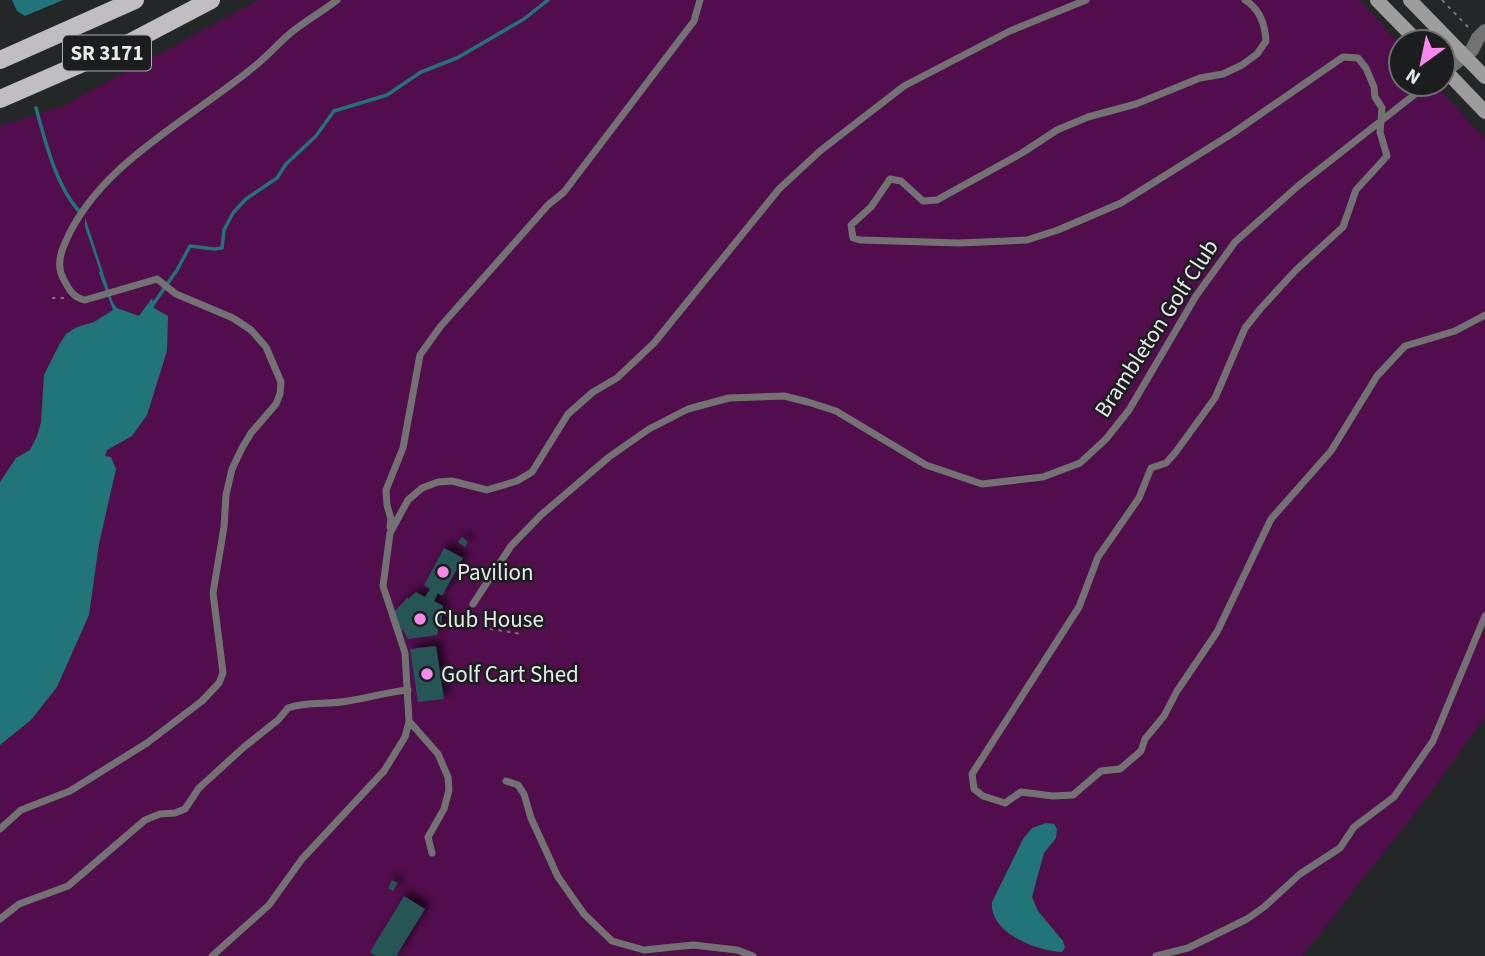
<svg xmlns="http://www.w3.org/2000/svg" width="1485" height="956" font-family="'Source Sans 3',sans-serif">
<defs>
<filter id="shadow"><feDropShadow dx="6" dy="-6" stdDeviation="3.5" flood-color="#0009"/></filter>
</defs>
<rect width="100%" height="100%" fill="#242727"/>
<!-- green -->
<path fill="#520d4c" d="M259 0H1359L1401 46V84H1435L1485 139V717L1422 804 1302 956H0V126L61 107Z"/>
<!-- water -->
<path fill="#217477" d="M12 0H63L25 16 17 11Z
M85 217 113 303 117 308 139 316 152 298 154 308 168 316 167 351 147 415 132 436 107 450 105 456 111 457 116 469 99 544 89 615 57 687 31 720 0 745V482L16 458 30 450 37 436 41 422 44 375 59 345 66 334 77 327 94 322 113 310 99 273 100 271 85 227Z
M1046 823 1054 824 1057 829 1056 838 1044 853 1032 897 1038 911 1063 941 1065 948 1062 952C1037 951 989 933 992 902L1023 839 1032 828Z"/>
<g fill="none" stroke-linecap="round" stroke-linejoin="round">
<!-- stream -->
<path stroke="#217477" stroke-width="3.5" d="M36 108C45 141 57 190 82 214
M152 306 177 270 190 246 214 249 222 248 224 230 233 213 246 199 277 178 286 164 316 136 334 111 387 95 421 72 457 58 524 19 548 0"/>
</g>
<!-- building -->
<path fill="#255455" filter="url(#shadow)" d="M462 537 468 542 465 547 458 542Z
M444 548 463 558 442 596 438 593 434 601 443 606 441 627 439 626 437 635 408 639 403 630 401 631 394 612 408 597V599L416 592 425 597 430 589 424 585Z
M436 646 444 699 418 702 410 649Z
M392 880 398 883 393 891 388 888Z
M404 896 425 909 396 956H376L370 952Z"/>
<g fill="none" stroke-linecap="round" stroke-linejoin="round">
<!-- path -->
<path stroke="#747777" stroke-width="2" stroke-dasharray="3.5 5" stroke-linecap="butt" d="M1442 0 1468 27
M52 298H65
M490 629 522 634"/>
<!-- lane -->
<path stroke="#737273" stroke-width="7" d="M1245 0C1260 9 1265 24 1266 41L1257 54 1242 65 1223 74 1200 78 1136 104 1088 117 1057 130 1022 153 937 200 923 201 901 181 890 179 871 207 851 225 853 238 860 240 959 243 1027 240 1058 230 1121 203 1233 133 1343 57 1358 58 1366 68 1374 87 1375 97 1382 108 1380 132 1387 156 1356 190 1343 227 1296 270 1261 308 1245 328 1215 398 1175 453 1166 463 1151 468 1139 498 1098 557 1079 607 972 774 974 789 983 796 1005 803 1021 792 1053 796 1073 795 1101 771 1120 769 1141 751 1145 739 1164 716 1177 691 1217 632 1271 519 1331 451 1377 376 1405 346 1455 331 1485 315
M390 527 391 519 387 505 386 490 403 448 420 355 440 327 548 205 564 192 694 21 700 0
M473 604 511 546 541 515 609 457 649 429 688 409 729 398 784 396 808 402 836 411 926 465 982 484 1043 477 1080 463 1106 439 1129 410 1196 296 1235 242 1298 186 1428 84
M506 781 518 785 524 794 531 818 558 877 584 914 612 941 644 950 693 945 737 950 753 956
M0 829 21 810 70 791 147 743 202 701 219 683 223 673 213 593 224 527 226 495 232 469 242 448 251 433 276 404 280 394 281 382 266 347 251 330 233 318 176 294 157 279 85 300C73 298 68 288 63 278 57 267 60 254 65 243 98 165 187 121 250 70 266 58 278 43 293 31 307 20 323 11 337 0
M432 853 428 837 444 809 449 790 448 777 438 754 409 721 405 653 383 586 390 533 408 500 422 488 438 482 452 481 487 490 517 481 532 472 568 414 593 392 617 378 654 343 779 189 820 151 904 86 1010 31 1086 0
M0 919 19 904 68 886 145 820 160 814 175 813 185 809 199 788 244 747 278 720 288 708C307 701 328 705 348 701 368 698 387 692 408 690
M212 956 269 905 302 859 384 771 405 737 409 722
M1156 956 1188 948 1247 919 1264 907 1300 874 1340 848 1354 827 1394 797 1433 741 1485 616"/>
<!-- street -->
<path stroke="#737273" stroke-width="14" d="M1445 71 1472 50 1478 38 1485 31"/>
<!-- secondary -->
<path stroke="#9e9d9e" stroke-width="14" d="M1377 0 1418 42
M1410 0 1485 77
M1443 68 1485 112"/>
<!-- primary -->
<path stroke="#c0bec0" stroke-width="18" d="M0 60 135 0
M0 99 131 42 211 0"/>
</g>
<!-- markers -->
<g fill="#f888eb" stroke="#1b1d1e" stroke-width="2.5">
<circle cx="443" cy="572" r="7"/>
<circle cx="420" cy="619" r="7"/>
<circle cx="427" cy="674" r="7"/>
</g>
<g text-anchor="middle" stroke-width="5" stroke-linejoin="round" paint-order="stroke">
<!-- shield labels -->
<rect fill="#1b1d1e" stroke="#aaacad" stroke-width="2" x="63" y="35.5" width="88" height="35" rx="5"/>
<g font-size="21" font-weight="bold" fill="#e8eaea">
<text x="107" y="60">SR 3171</text>
</g>
<!-- street labels -->
<g font-size="23" fill="#e8eaea" stroke="#1b1d1e">
<text transform="translate(1156 328) rotate(-57)" y="8">Brambleton Golf Club</text>
</g>
<!-- poi labels -->
<g font-size="23" fill="#e8eaea" stroke="#1b1d1e" text-anchor="start">
<text x="457" y="580">Pavilion</text>
<text x="434" y="627">Club House</text>
<text x="441" y="682">Golf Cart Shed</text>
</g>
</g>
<!-- north arrow -->
<g transform="translate(1422 63) rotate(213)"><circle r="33" fill="#1b1d1e" stroke="#6d6f70" stroke-width="2"/>
<path d="M0-5L12 26L0 18L-12 26Z" fill="#f888eb"/>
<text y="-10" font-size="19" font-weight="bold" text-anchor="middle" fill="#e8eaea">N</text>
</g>
</svg>
